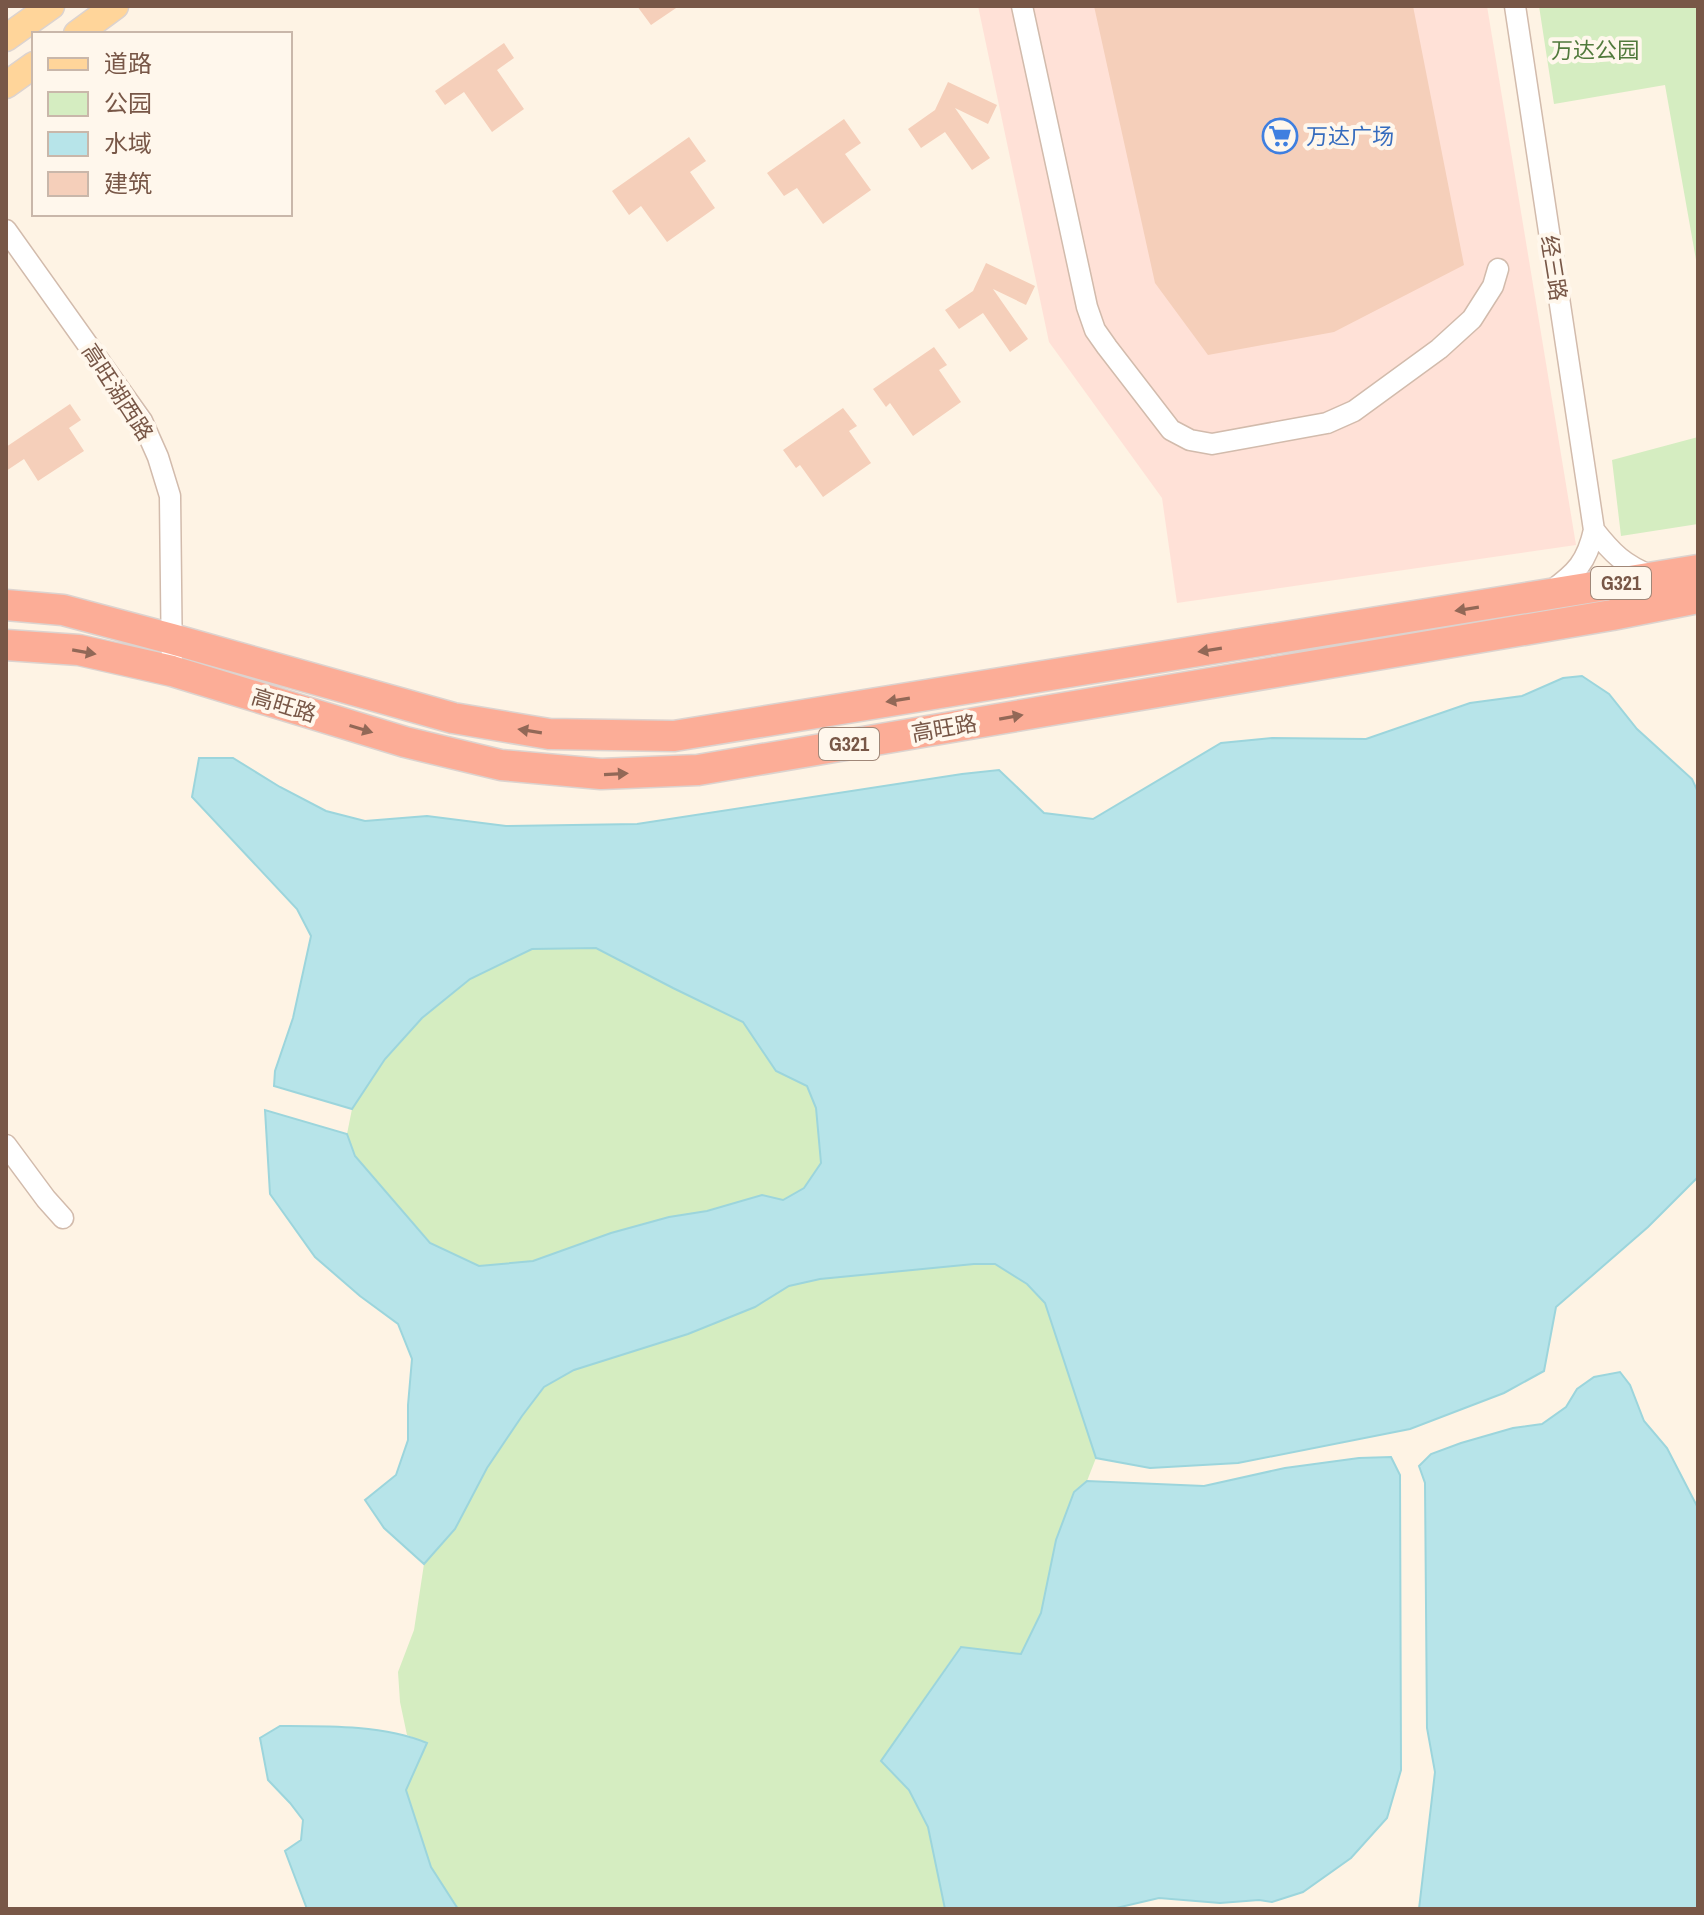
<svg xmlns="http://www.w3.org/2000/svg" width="1704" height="1915" font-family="'Archivo Narrow','Noto Sans SC',sans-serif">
<rect width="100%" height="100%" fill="#fef3e4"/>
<!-- commercial -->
<path fill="#ffe1d7" d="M978 6H1487L1576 545 1177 603 1162 498 1049 342Z"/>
<!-- green -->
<path fill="#d5edc1" d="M1539 6H1698V271L1665 85 1554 104Z
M1698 437V524L1621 536 1612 460Z
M596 947 673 988 743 1022 776 1071 807 1086 816 1108 821 1163 804 1188 783 1200 762 1195 707 1211 669 1217 611 1233 533 1261 479 1266 431 1243 354 1156 347 1134 352 1109 385 1059 422 1018 470 979 532 949Z
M974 1264H995L1027 1284 1045 1303 1096 1458 1087 1481 1074 1492 1056 1540 1041 1613 1021 1654 960 1647 881 1761 909 1790 928 1827 945 1909H458L431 1867 406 1789 427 1743 407 1735 400 1702 398 1672 414 1630 424 1564 455 1529 487 1468 522 1416 544 1387 574 1370 688 1334 755 1307 789 1286 820 1279Z"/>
<!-- water -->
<path fill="#b7e4e9" stroke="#9cd5dc" stroke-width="2" d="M1582 676 1609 694 1637 729 1692 779 1698 792V1177L1648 1227 1556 1307 1544 1371 1504 1393 1410 1429 1238 1463 1150 1468 1096 1458 1045 1303 1027 1284 995 1264H974L820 1279 789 1286 755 1307 688 1334 574 1370 544 1387 522 1416 487 1468 455 1529 424 1564 384 1528 365 1500 396 1475 408 1440V1405L412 1359 398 1324 360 1296 315 1257 270 1194 265 1110 347 1134 355 1156 430 1243 479 1266 533 1261 611 1233 669 1217 707 1211 762 1195 783 1200 804 1188 821 1163 816 1108 807 1086 776 1071 743 1022 673 988 596 948 532 949 470 979 422 1018 385 1059 352 1109 274 1086 275 1071 293 1018 311 936 297 909 192 797 199 758H233L280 787 326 811 365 821 427 816 506 826 637 824 962 774 999 770 1044 813 1093 819 1221 743 1272 738 1366 739 1470 703 1522 696 1563 678Z
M1620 1372 1630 1385 1644 1421 1667 1448 1698 1508V1909H1419L1435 1772 1427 1728 1425 1483 1419 1466 1431 1454 1461 1443 1513 1428 1542 1424 1566 1407 1577 1389 1594 1377Z
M1391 1457 1400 1475 1401 1770 1387 1818 1351 1858 1303 1892 1272 1902 1259 1900 1220 1903 1159 1898 1112 1909H945L928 1827 909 1790 881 1761 961 1647 1021 1654 1041 1613 1056 1540 1074 1492 1087 1481 1204 1486 1285 1468 1359 1458Z
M280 1726C327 1726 383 1725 427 1743L406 1790 431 1867 458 1909H307L285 1851 301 1840 303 1820 290 1803 268 1780 260 1738Z"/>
<!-- building -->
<path fill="#f5cfba" d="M637 6H679L651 25Z
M1094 6H1413L1464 265 1334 332 1208 355 1155 283Z
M504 43 514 58 497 70 524 109 492 132 464 92 445 105 435 91Z
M948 82 997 105 988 124 955 108 990 158 972 170 945 132 921 148 908 129 935 110Z
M844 119 861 143 845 154 871 190 823 224 797 188 784 196 767 173Z
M689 137 706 161 690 172 715 208 667 242 641 206 629 215 612 191Z
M986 263 1035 286 1026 305 993 289 1028 339 1010 352 983 313 959 329 945 310 973 291Z
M934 347 947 365 939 370 961 402 913 436 890 403 886 407 873 389Z
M70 404 81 420 69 428 84 451 38 481 24 459 6 471V447Z
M843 408 857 426 849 431 871 463 823 497 800 465 796 468 783 450Z"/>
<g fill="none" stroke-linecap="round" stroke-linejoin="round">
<!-- minor casing -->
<g stroke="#d2bbac" stroke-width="23">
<path id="minor" d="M1022 6 1087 307 1095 330 1107 347 1171 430 1190 440 1212 444 1327 423 1354 411 1439 349 1472 319 1493 286 1498 269
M1515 6 1594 530C1587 562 1576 573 1551 591
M6 230 142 421 158 457 170 496 172 671
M1594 530C1612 553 1624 565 1652 576
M6 1145 46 1199 63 1218"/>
</g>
<!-- major casing -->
<g stroke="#dcd3cf" stroke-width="29">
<path id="major" d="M77 34 115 6
M6 38 51 6
M6 85 34 65"/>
</g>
<!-- highway casing -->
<g stroke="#dcd3cf" stroke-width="33">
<path id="highway" d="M6 605 63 610 172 639 453 718 549 734 674 736 1698 570
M6 645 79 650 172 671 405 742 501 765 601 774 698 770 1612 615 1698 598"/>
</g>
<!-- minor -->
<use href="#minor" stroke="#fff" stroke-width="20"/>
<!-- major -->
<use href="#major" stroke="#ffd59a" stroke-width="26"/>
<!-- highway -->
<use href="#highway" stroke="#fcad97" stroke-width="30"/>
</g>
<!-- one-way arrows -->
<defs><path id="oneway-solid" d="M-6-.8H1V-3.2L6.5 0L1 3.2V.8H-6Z" transform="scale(2)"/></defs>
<g fill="#926857">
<use href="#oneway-solid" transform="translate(1467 609) rotate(171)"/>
<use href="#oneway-solid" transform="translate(1210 650) rotate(171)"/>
<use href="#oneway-solid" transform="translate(84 652) rotate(10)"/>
<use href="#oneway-solid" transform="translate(898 700) rotate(171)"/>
<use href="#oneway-solid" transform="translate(1011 717) rotate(-10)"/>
<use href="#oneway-solid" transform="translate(361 729) rotate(17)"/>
<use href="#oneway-solid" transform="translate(530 731) rotate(-171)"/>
<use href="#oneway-solid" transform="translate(616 774) rotate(-3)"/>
</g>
<!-- icons -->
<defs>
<g id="supermarket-ring" transform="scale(1.8)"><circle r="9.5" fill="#fff7ec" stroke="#3f7fe0" stroke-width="1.5"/><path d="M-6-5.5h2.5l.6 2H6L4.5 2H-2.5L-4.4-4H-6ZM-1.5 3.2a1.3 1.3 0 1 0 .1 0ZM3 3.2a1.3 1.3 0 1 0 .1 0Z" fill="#3f7fe0"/></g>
</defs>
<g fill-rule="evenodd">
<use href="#supermarket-ring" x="1280" y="136"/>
</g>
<g text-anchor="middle" stroke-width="8" stroke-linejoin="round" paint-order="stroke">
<!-- shield labels -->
<g fill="#fff7ec" stroke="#a08778" stroke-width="2">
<rect x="1591" y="567" width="60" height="32" rx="6"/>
<rect x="819" y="728" width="60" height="32" rx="6"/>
</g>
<g font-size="20" font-weight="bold" fill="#785747">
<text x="1621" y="590">G321</text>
<text x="849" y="751">G321</text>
</g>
<!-- park labels -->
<g font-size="22" fill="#517a3c" stroke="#fff7ec">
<text x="1595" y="58">万达公园</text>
</g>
<!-- shop labels -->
<g font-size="22" fill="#366cbe" stroke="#fff7ec" text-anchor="start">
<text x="1306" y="144">万达广场</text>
</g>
<!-- street labels -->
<g font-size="22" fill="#785747" stroke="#fff7ec">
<text transform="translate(1554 268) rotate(81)" y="8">经三路</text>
<text transform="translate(118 392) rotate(57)" y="8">高旺湖西路</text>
<text transform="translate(284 705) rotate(17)" y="8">高旺路</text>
<text transform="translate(944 728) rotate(-10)" y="8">高旺路</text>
</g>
</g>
<!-- border -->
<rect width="1704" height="1915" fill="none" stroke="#785747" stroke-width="16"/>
<!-- legend -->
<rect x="32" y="32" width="260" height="184" fill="#fff7ec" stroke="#c9b7aa" stroke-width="2"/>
<rect x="48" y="58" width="40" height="12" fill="#ffd59a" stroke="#c9b7aa" stroke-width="2"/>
<text x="104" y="72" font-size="24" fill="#785747">道路</text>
<rect x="48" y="92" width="40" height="24" fill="#d5edc1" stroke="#c9b7aa" stroke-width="2"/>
<text x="104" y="112" font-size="24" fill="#785747">公园</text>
<rect x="48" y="132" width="40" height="24" fill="#b7e4e9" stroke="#c9b7aa" stroke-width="2"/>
<text x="104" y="152" font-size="24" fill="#785747">水域</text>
<rect x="48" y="172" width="40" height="24" fill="#f5cfba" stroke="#c9b7aa" stroke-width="2"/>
<text x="104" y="192" font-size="24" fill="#785747">建筑</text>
</svg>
